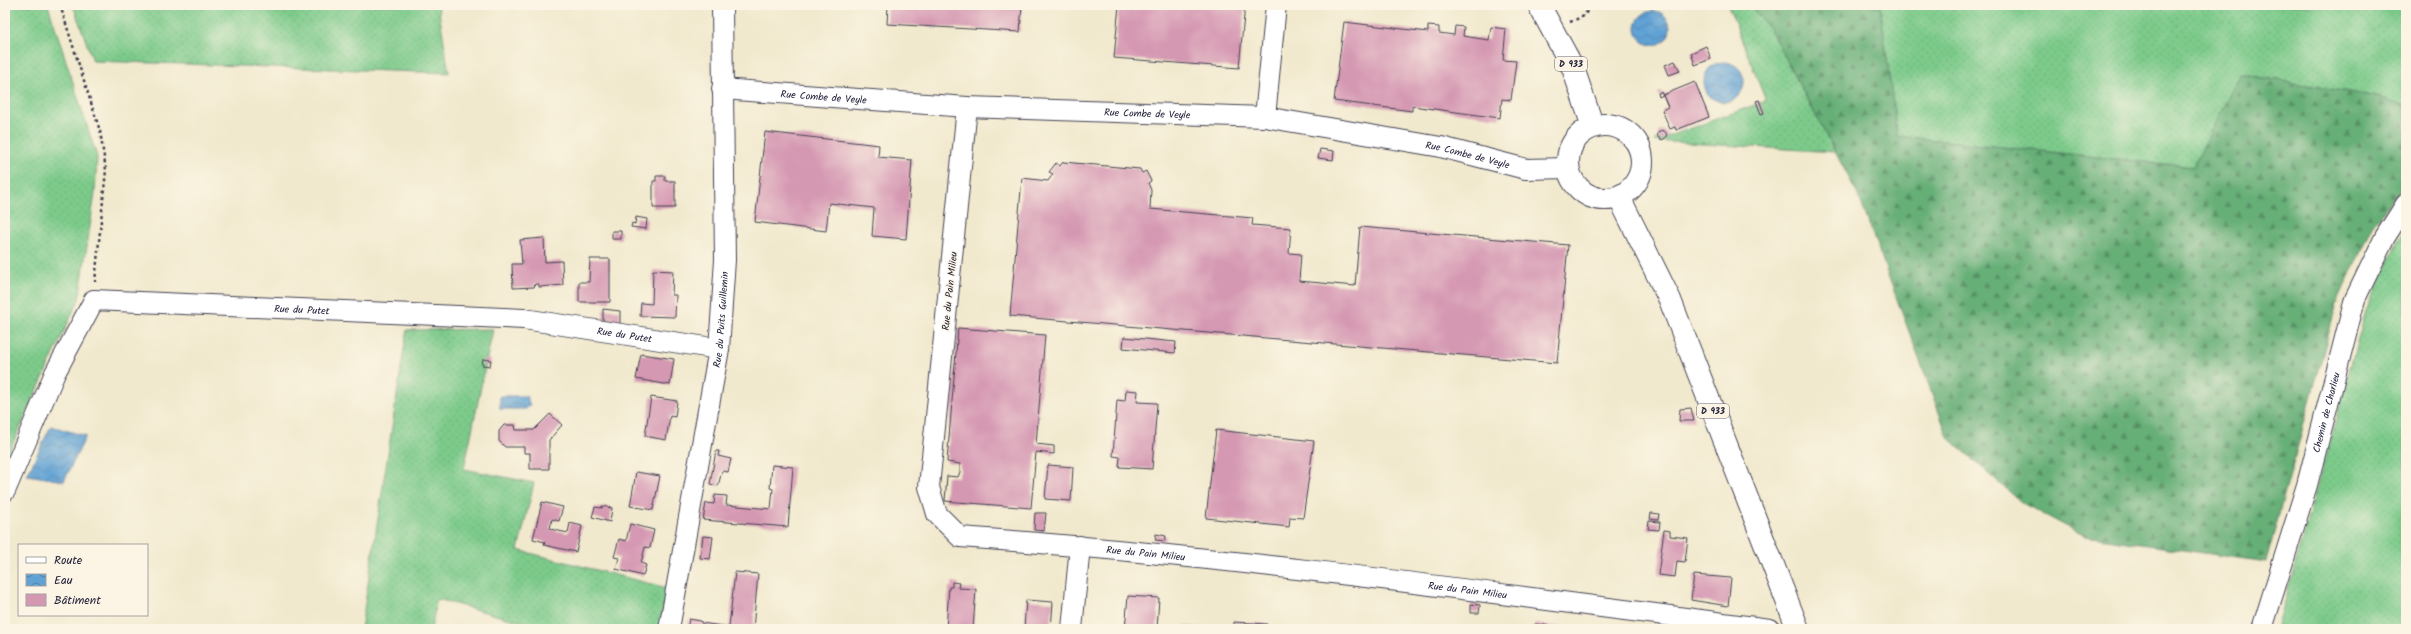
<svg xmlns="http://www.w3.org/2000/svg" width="2411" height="634" font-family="Kalam,sans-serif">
<defs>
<pattern id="grass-dots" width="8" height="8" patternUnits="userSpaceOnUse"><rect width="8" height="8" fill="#7dcb8b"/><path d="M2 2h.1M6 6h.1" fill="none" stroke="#6cae79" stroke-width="1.8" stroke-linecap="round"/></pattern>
<pattern id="forest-firs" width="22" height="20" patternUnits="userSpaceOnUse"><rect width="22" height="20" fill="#66af77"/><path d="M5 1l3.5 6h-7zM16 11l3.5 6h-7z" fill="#548e63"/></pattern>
<pattern id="water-waves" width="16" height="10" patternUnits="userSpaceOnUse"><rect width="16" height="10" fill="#61a2d4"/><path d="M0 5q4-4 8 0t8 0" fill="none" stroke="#5084ad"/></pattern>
</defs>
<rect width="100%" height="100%" fill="#fcf5e5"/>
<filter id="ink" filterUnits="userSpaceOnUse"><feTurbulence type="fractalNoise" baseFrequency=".025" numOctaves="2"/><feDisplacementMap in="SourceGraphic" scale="8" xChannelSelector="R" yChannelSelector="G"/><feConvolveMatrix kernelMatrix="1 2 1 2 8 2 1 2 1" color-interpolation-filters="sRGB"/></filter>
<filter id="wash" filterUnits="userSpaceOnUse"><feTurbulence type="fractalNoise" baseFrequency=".012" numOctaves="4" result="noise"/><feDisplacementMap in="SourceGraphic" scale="16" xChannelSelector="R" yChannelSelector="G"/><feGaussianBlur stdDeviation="0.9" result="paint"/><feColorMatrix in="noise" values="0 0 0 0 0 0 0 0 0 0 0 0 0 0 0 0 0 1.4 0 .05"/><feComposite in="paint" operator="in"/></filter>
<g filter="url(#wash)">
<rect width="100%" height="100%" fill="#f1e9cd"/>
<!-- grass -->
<path fill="url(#grass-dots)" stroke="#507663" d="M5 5H48L97 157 95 193 79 299 5 461Z
M73 5H438L449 73 93 61Z
M1728 5H1749L1770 29 1835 152 1655 141 1766 101Z
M1880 5H2406V106L2373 96 2240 74 2193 167 1897 136Z
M2406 225V629H2277L2366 311Z
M493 329 464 469 534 483 518 550 667 588 659 629H547L437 599 431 629H361L407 330Z"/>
<!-- forest -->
<path fill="url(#forest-firs)" stroke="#446859" d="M1749 5H1880L1897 136 2193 167 2240 74 2373 96 2406 106V182L2372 226 2337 303 2266 562 2085 536 2022 503 1948 437 1859 197 1770 29Z"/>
<!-- water -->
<path fill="url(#water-waves)" stroke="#426288" d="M1636 28a17 17 0 1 1 34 0a17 17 0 1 1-34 0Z
M1704 82a20 20 0 1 1 40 0a20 20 0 1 1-40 0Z
M500 396H526L530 405 526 409H500Z
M51 426 86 436 64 481 27 475Z"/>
<g id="blocks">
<!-- building -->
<path fill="#d598b2" d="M888 5H1022L1020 32 887 24Z
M1119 5H1245L1239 68 1114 58Z
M1344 22 1428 32V26L1439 27V33L1454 35 1455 26 1464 27 1463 36 1489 40 1491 27 1506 29 1503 60 1516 61 1511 100 1502 99 1500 118 1412 106V111L1334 101Z
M1706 46 1711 59 1695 65 1691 53Z
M1675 61 1680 71 1669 75 1665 65Z
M1695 82 1709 117 1676 130 1675 127 1670 129 1662 110 1668 107 1663 95 1659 97 1658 93 1661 92 1663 95Z
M1759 100 1764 113 1761 114 1756 101Z
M1657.5 135a4.5 4.5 0 1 1 9 0a4.5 4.5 0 1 1-9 0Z
M765 132 879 145 878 157 912 160 906 239 872 236 874 208 829 203 826 231 755 222Z
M1320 149 1334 151 1333 160 1318 158Z
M1063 162 1140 169 1142 173 1146 171 1151 181 1148 183 1151 190 1150 209 1253 218 1252 225 1291 228 1289 253 1301 254 1299 281 1355 286 1360 227 1568 245 1557 363 1010 316 1022 178 1048 181 1053 174 1049 172 1056 163 1060 166Z
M656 176H665V181H675V208H653V181H656Z
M636 217 647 219 646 229 631 227 632 223 635 224Z
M612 231H621V239H612Z
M544 238 545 262 562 261 563 285 539 287V284H535L534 287 513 288 512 264H522L520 240Z
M590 259H610V302H579V282H589Z
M653 270 673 271 672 295H676L675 317 640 316 641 303 652 304Z
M603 309 620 311V324L603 321Z
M958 328 1045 335 1036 444 1054 446V454L1036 452 1031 508 945 501 947 476 958 477 960 472V464L947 462Z
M1124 337 1176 342 1175 353 1123 348Z
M641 354 674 359 670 385 636 379Z
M483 359 491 360 490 366 482 365Z
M1126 390 1138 391 1137 402 1157 403 1152 469 1119 467 1120 457 1113 456 1117 400 1125 401Z
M651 397 677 401 675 417 670 416 666 440 645 436Z
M1691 408 1694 421H1679L1680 409Z
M550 414 562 425 549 440V469H530V453H524V447H505L499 441V431L504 425H515L516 430H534Z
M1216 430 1314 441 1303 518 1290 517 1289 527 1206 518Z
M716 451H719L718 456 731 459 728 472 722 471 718 486 710 484Z
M772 465 793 467 788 527 703 520 706 503 714 504 715 495 727 496 726 505 771 509 773 489 770 488Z
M1048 465 1073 467 1071 501 1045 499Z
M636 472 660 476 653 510 630 506Z
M542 502 563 507 559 521 552 519 550 529 568 533 570 523 582 526 576 552 544 545 545 542 533 539Z
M602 506 612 508 610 522 592 517 595 507 602 508Z
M1035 513H1046L1044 531 1034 530Z
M1651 513 1659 514 1658 520 1650 519Z
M1649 521 1660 522 1659 530 1648 529Z
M630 524 654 530 650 548 645 547 641 563 646 565 643 576 616 569 619 558 614 557 619 539 626 541Z
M1664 530 1670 531V536L1688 538 1685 562 1677 561 1675 577 1658 575Z
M1156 534 1166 536 1165 541 1155 540Z
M703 536 713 537 710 559 700 558Z
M735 572 758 574 753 629H687L689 619 701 621V623L729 627Z
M1694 575 1731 578 1728 606 1691 600Z
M952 582 959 583 958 588 976 589 973 629H946L949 587H952Z
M1128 596 1159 598 1157 629H1125Z
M1026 600 1053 602 1051 629H1024Z
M1471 604 1480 605 1479 613H1471Z
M1234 622 1267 624V629H1234Z
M1535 624 1570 628V629H1534Z
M1184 626 1209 628V629H1184Z"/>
</g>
</g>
<g filter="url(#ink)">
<use href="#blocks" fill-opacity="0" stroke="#414051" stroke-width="1"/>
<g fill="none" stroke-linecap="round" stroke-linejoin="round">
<!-- minor casing -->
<g stroke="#414051" stroke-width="22">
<g id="minor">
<path id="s1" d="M722 89 967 107 1265 117 1441 147 1526 169 1568 168"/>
<path id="s2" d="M967 107 929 487 937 514 960 537C1231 556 1500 594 1770 629"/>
<path d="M1265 117 1276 5"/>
<path id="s3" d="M5 491 55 373 94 300 524 319 719 349"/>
<path id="s4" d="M669 629 719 349 725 260 722 5"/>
<path d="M1072 629 1080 546"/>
<path id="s5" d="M2262 629 2307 485 2355 299 2385 237 2406 204"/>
</g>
</g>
<!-- major casing -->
<g stroke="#414051" stroke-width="24">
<path id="major" d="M1539 5 1573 68 1593 127
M1568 162a37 37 0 1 1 74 0a37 37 0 1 1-74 0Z
M1619 197 1670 300 1798 629"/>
</g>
<!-- path -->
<path stroke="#414051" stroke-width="2.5" stroke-dasharray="3 3" stroke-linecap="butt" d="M60 5 100 131 106 170 95 282
M1570 22 1584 16 1591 5"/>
<!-- minor -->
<use href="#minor" stroke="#fff" stroke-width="20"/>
<!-- major -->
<use href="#major" stroke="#fff" stroke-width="22"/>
</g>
</g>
<g text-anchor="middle" stroke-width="3" stroke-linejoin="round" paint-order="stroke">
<!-- shield labels -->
<g fill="#fcf5e5" stroke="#63616e" stroke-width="1">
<rect x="1555" y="57" width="32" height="14" rx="3"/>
<rect x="1697" y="404" width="32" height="14" rx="3"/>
</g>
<g font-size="9" font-weight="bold" fill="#22223b">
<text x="1571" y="67">D 933</text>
<text x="1713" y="414">D 933</text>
</g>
<!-- street labels -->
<g font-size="10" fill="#22223b" stroke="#fcf5e5">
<text dy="4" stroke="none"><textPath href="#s1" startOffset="102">Rue Combe de Veyle</textPath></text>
<text dy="4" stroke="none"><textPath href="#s1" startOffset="426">Rue Combe de Veyle</textPath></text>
<text dy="4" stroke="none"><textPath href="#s1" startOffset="750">Rue Combe de Veyle</textPath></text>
<text transform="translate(949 291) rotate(-84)" y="4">Rue du Pain Milieu</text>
<text dy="4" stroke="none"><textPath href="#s3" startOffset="419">Rue du Putet</textPath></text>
<text dy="4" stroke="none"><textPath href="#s4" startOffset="314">Rue du Puits Guillemin</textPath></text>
<text dy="4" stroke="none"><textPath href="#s3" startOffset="743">Rue du Putet</textPath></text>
<text dy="4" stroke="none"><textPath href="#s5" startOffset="226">Chemin de Charlieu</textPath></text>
<text dy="4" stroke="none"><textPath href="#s2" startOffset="629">Rue du Pain Milieu</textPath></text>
<text dy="4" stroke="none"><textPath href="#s2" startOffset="953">Rue du Pain Milieu</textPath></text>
</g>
</g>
<!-- margin -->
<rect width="2411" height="634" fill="none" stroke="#fcf5e5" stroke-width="20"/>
<!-- legend -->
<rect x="18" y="544" width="130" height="72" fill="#fcf5e5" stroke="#a5a1a1"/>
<rect x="26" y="557" width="20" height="6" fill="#ffffff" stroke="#a5a1a1"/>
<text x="54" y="564" font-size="12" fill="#22223b">Route</text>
<rect x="26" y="574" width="20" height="12" fill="url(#water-waves)" stroke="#a5a1a1"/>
<text x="54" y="584" font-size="12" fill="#22223b">Eau</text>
<rect x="26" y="594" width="20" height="12" fill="#d598b2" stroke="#a5a1a1"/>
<text x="54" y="604" font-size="12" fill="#22223b">Bâtiment</text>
</svg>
